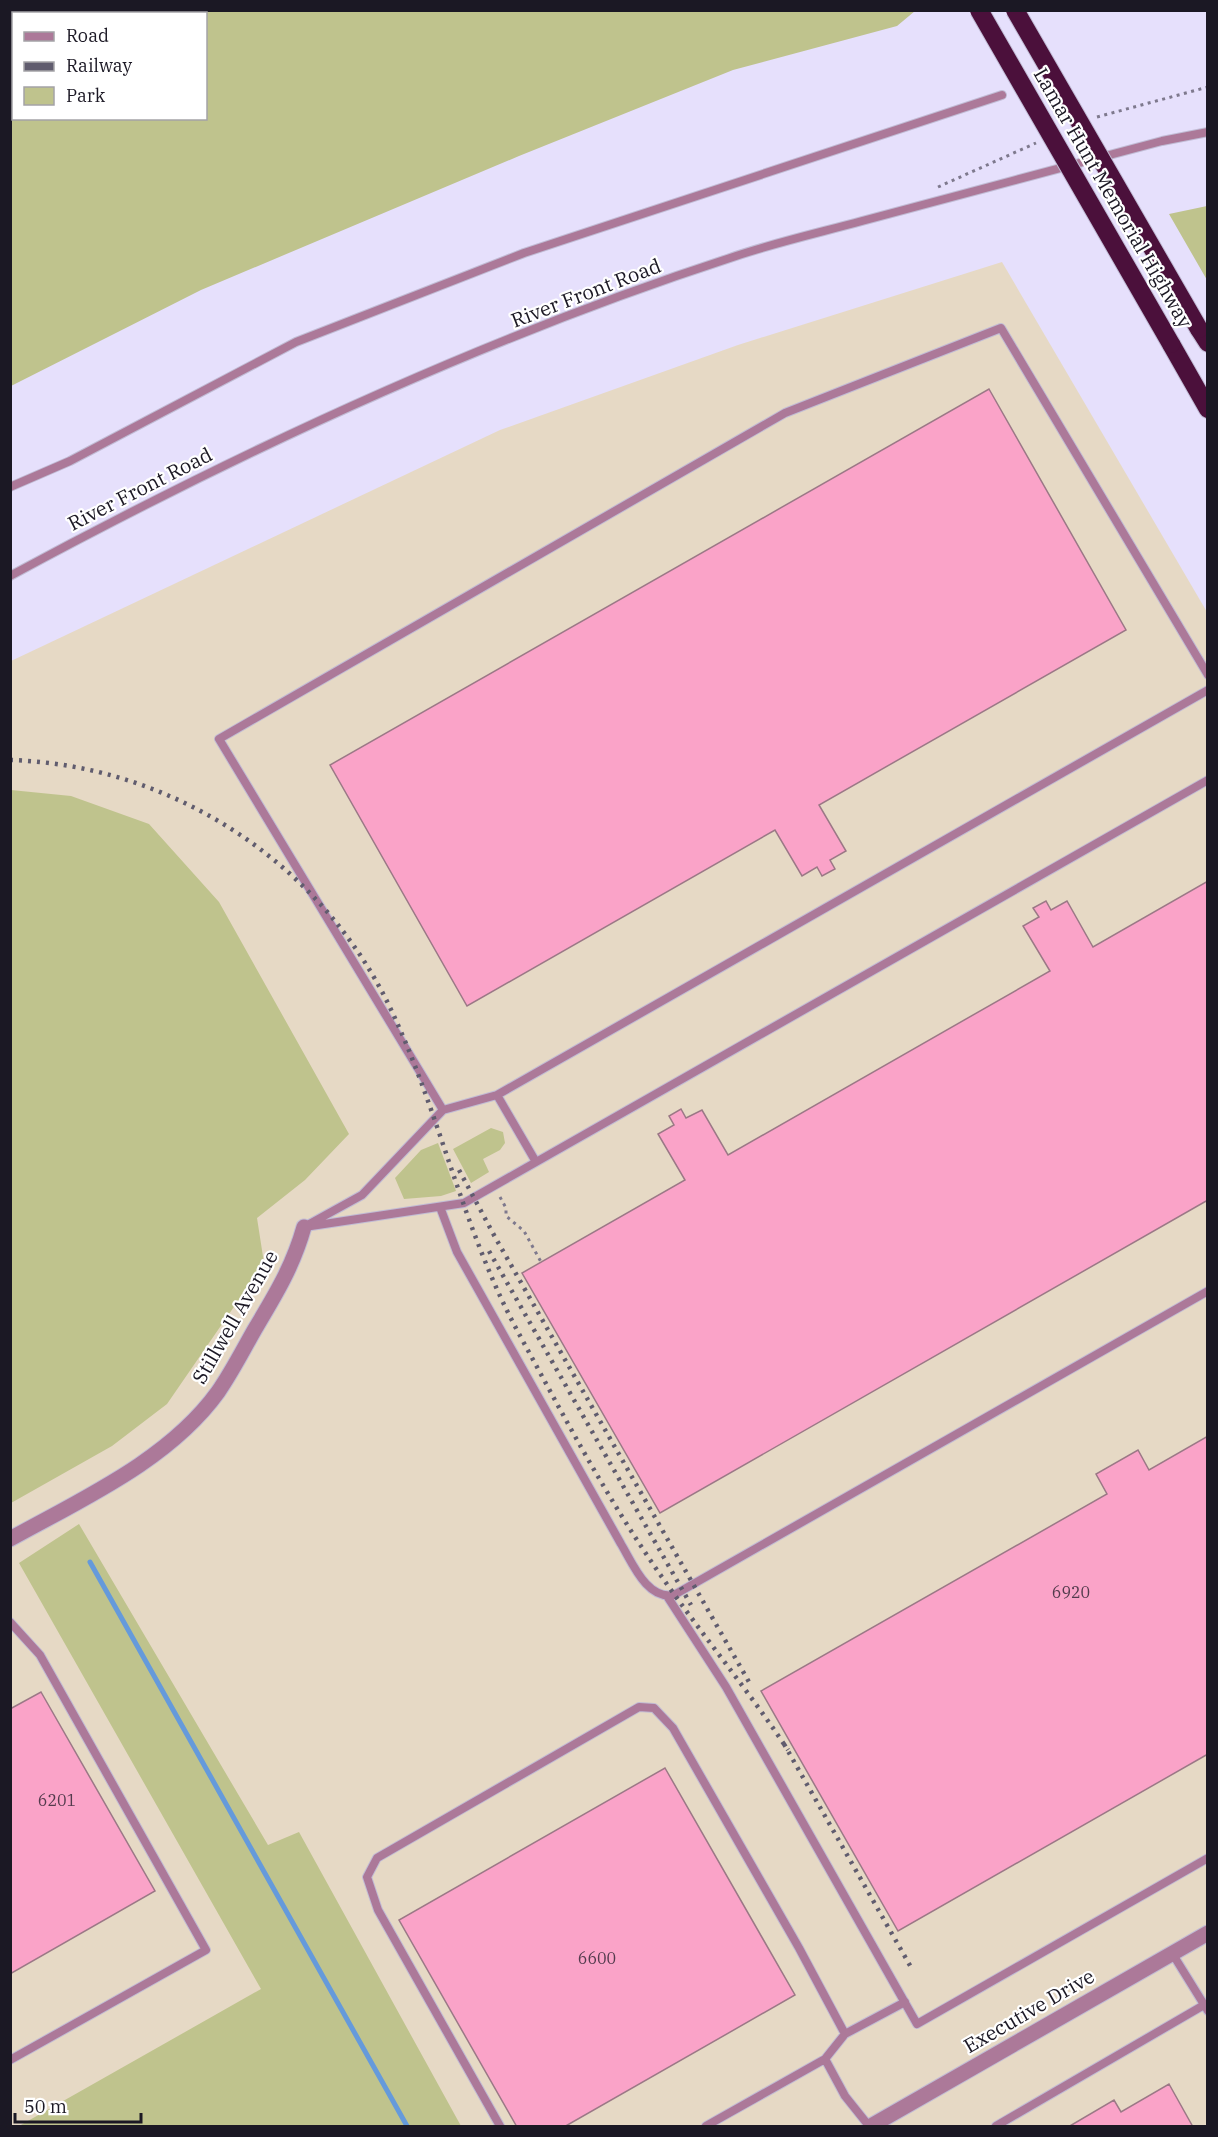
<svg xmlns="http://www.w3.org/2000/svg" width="1218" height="2137" font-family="'IBM Plex Serif',serif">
<rect width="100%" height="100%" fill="#e6e0fc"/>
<!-- industrial -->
<path fill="#e6d9c5" d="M1002 262 1207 612V2126H11V661L500 430 738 345Z"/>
<!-- green -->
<path fill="#bfc38d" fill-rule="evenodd" d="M11 10H915V11L897 26 733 70 519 156 201 290 11 386ZM14 14H206V118H14Z
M1207 206H1208L1207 280 1169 214Z
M11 790 71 796 149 824 219 902 349 1134 305 1180 257 1218 264 1263 167 1404 112 1446 11 1503Z
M491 1128 503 1132 505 1143 500 1150 483 1159 489 1172 471 1183 453 1149Z
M438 1143 456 1191 441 1196 404 1199 395 1178 421 1150Z
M79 1524 268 1845 299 1832 461 2126H19L261 1989 19 1563Z"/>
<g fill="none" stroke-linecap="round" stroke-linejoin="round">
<!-- stream -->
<path stroke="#659adb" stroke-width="5" d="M90 1562 407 2126"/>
</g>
<!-- building -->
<path fill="#faa3c8" stroke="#9b7886" stroke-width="1.5" d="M989 389 1126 630 819 805 846 851 830 860 835 869 822 876 817 867 802 876 775 830 467 1006 330 765Z
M1208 881V1200L660 1513 522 1273 685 1180 658 1134 674 1125 669 1116 681 1109 686 1118 702 1110 728 1155 1050 971 1023 926 1039 917 1033 908 1046 901 1051 910 1067 901 1093 947Z
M1208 1436V1754L898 1931 761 1691 1107 1494 1096 1474 1138 1450 1149 1470Z
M41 1692 155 1891 10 1974V1709Z
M665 1768 795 1995 564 2127H517L399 1920Z
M1169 2084 1193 2127H1068L1114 2100 1121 2112Z"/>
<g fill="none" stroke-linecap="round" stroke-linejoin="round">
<!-- service casing -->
<g stroke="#c1bcd5" stroke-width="10">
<path id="service" d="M10 487 70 461 296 342 524 253 1002 95
M10 576C241 451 481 339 730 258 773 243 818 233 862 221 962 194 1062 168 1162 141L1208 132
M497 1095 536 1162
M443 1110 497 1095 1208 690
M440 1207 457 1252 621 1544C633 1564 647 1600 674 1595L1208 1291
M311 1226 464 1203 1208 780
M304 1227 362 1195 443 1110 219 739 785 413 1001 328 1208 675
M667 1596 726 1687 917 2024 1208 1858
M10 1622 40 1655 206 1950 10 2060
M1172 1953 1208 2011
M825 2059 845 2034 905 2002
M500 2126 378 1910 367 1877 377 1858 639 1707 654 1708 673 1728 799 1948 845 2034
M706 2126 825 2059 845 2096 869 2126
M996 2126 1204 2005"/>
</g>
<!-- minor casing -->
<g stroke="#c1bcd5" stroke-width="17">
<path id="minor" d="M10 1539C82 1499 169 1460 218 1392 232 1372 243 1350 255 1329 276 1294 293 1266 304 1227
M871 2126 1208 1933"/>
</g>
<!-- motorway casing -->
<g stroke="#c1bcd5" stroke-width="20">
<path id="motorway" d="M1199 329 1208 343
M1171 344 1208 409"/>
</g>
<!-- path -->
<path stroke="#7e798d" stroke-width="3" stroke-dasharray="3 4.5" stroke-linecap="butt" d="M1097 117 1208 87
M938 187 1036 143
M500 1197 506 1208V1216L524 1231 541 1262"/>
<!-- service -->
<use href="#service" stroke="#ac7999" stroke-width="8"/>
<!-- minor -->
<use href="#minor" stroke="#ac7999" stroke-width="15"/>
<!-- motorway -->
<use href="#motorway" stroke="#4b103b" stroke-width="18"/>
<!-- rail -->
<path stroke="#605c6e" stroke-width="4.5" stroke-dasharray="3 6" stroke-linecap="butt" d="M10 760C175 765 326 866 394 1016 441 1118 464 1232 518 1332 561 1411 604 1493 655 1567 698 1630 746 1687 788 1750
M459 1170 495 1237 749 1682
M489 1251 691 1605
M784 1744 912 1969"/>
<!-- motorway-bridge casing -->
<g stroke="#c1bcd5" stroke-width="20" stroke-linecap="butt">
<path id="motorway-bridge" d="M979 10 1171 344
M1015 10 1199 329"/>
</g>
<!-- motorway-bridge -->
<use href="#motorway-bridge" stroke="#4b103b" stroke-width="18"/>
</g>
<g text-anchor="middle" stroke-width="4.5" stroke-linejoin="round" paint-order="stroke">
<!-- number labels -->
<g font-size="16" fill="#533b4d">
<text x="1071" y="1598">6920</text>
<text x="57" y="1806">6201</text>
<text x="597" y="1964">6600</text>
</g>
<!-- street labels -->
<g font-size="20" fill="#1b1824" stroke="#fff">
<text transform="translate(1113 198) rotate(60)" y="7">Lamar Hunt Memorial Highway</text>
<text transform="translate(586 293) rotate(-21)" y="7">River Front Road</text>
<text transform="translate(140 489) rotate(-27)" y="7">River Front Road</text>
<text transform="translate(235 1317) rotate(-60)" y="7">Stillwell Avenue</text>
<text transform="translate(1029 2011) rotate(-30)" y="7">Executive Drive</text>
</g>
</g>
<!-- border -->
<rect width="1218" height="2137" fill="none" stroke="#1b1824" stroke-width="24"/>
<!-- legend -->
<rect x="12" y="12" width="195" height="108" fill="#ffffff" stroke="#a4a3a7" stroke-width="1.5"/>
<rect x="24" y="32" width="30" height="9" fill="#ac7999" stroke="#a4a3a7" stroke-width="1.5"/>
<text x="66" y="42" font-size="18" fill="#1b1824">Road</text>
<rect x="24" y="62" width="30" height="9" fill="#605c6e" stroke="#a4a3a7" stroke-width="1.5"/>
<text x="66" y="72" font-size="18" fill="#1b1824">Railway</text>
<rect x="24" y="87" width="30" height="18" fill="#bfc38d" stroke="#a4a3a7" stroke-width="1.5"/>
<text x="66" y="102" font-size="18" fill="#1b1824">Park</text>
<!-- scale -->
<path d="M15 2113v9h126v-9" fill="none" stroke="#1b1824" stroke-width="3"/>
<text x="24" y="2113" font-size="18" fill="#1b1824" stroke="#ffffff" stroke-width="4.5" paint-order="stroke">50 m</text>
</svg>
